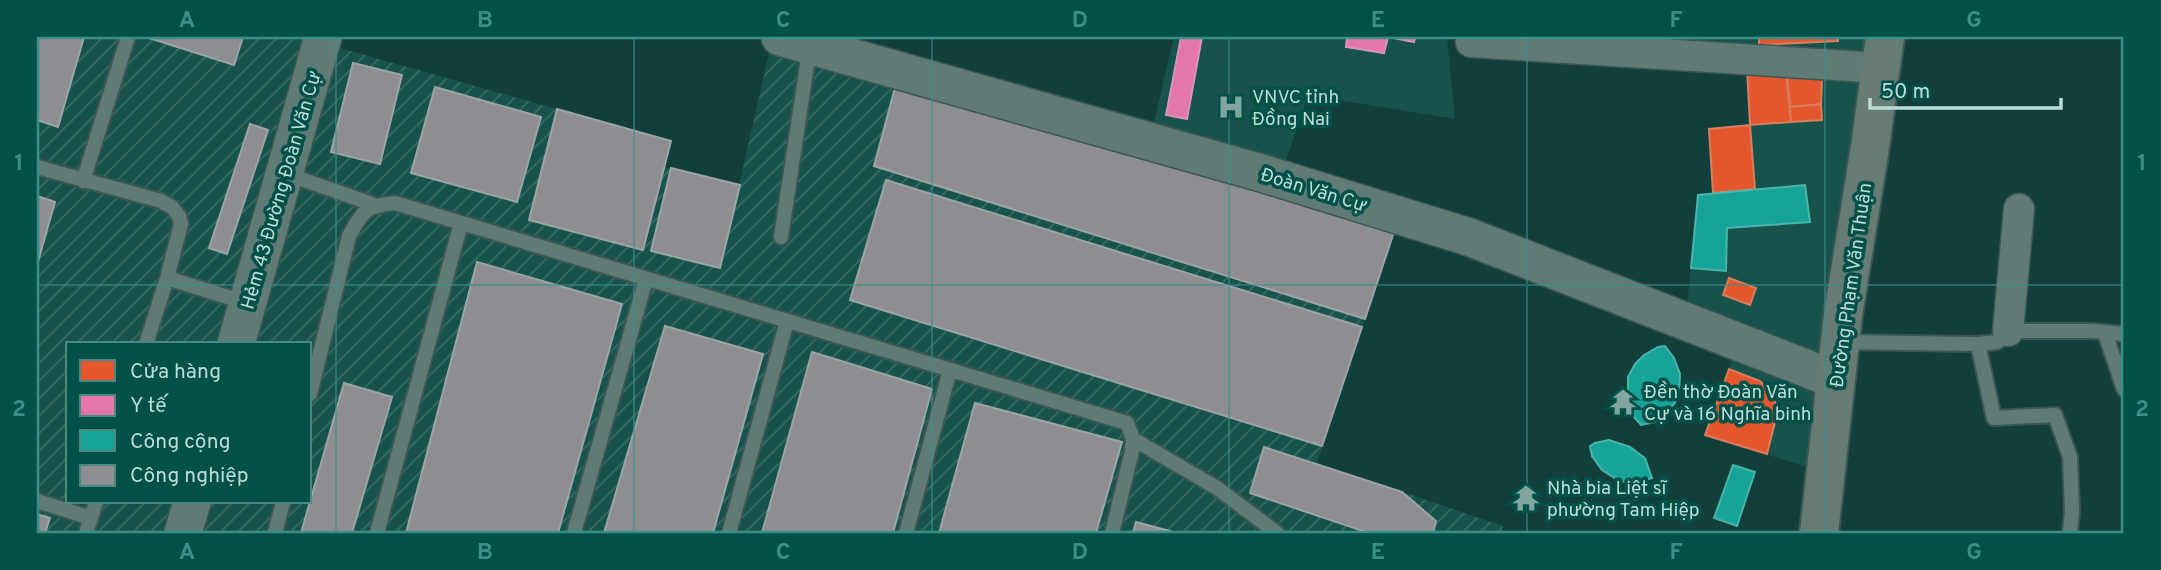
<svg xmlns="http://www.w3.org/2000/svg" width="2161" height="570" font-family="Overpass,sans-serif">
<defs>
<pattern id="industrial-furrows" width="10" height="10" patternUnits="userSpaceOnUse" patternTransform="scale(1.75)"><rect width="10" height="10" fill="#17534a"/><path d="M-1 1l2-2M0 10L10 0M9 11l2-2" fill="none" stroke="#376b63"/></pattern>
</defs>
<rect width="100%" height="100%" fill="#133f3a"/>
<!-- built -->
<path fill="#17534a" d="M1174 37H1447L1455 119 1308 95 1285 164 1153 126Z
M1688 37H1870L1868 58 1689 47Z
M1747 68 1865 76 1823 360 1687 305 1698 195 1713 193 1709 129 1750 125Z
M1734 355 1820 389 1810 468 1705 435Z"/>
<!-- industrial -->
<path fill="url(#industrial-furrows)" d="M37 37H307L221 344H68V502H176L167 533H37Z
M336 47 671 141 665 167 739 185 770 49 1395 229 1317 463 1503 526 1501 533H198L207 502H310V344H252Z"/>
<!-- shops -->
<path fill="#e4572e" stroke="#d87f60" stroke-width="2" d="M1759 37H1838V41L1759 45Z
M1747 68 1786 71 1791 122 1750 125Z
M1787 78H1822L1821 104 1790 107Z
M1821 104 1822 120 1791 122 1790 107Z
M1750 125 1755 189 1713 193 1709 129Z
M1729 278 1756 288 1750 305 1723 295Z
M1729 369 1760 381 1767 388 1776 404 1777 414 1767 454 1705 435Z"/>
<!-- health -->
<path fill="#e377a8" stroke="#d795b6" stroke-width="2" d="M1181 37H1202L1187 119 1166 115Z
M1347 37H1415L1414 42 1388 37 1384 53 1346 47Z"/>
<!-- public -->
<path fill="#17a398" stroke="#48b4ab" stroke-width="2" d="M1805 185 1810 222 1727 228 1726 271 1691 268 1698 195Z
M1665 346 1674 358 1680 374 1679 395 1675 403 1662 417 1655 422 1641 425 1634 417 1628 400V377L1635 364 1644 355 1658 347Z
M1609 440 1630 447 1645 458 1652 478 1633 484 1618 480 1602 470 1592 456 1590 446 1595 443Z
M1733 465 1755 472 1737 526 1714 518Z"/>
<!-- industry -->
<path fill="#8d8d92" stroke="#9ba5a6" stroke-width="2" d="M37 37H84L58 127 37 120Z
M146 37H243L234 65Z
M353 63 402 75 380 164 331 152Z
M896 84 1395 229 1365 319 874 166Z
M435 87 541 117 517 202 411 173Z
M557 109 671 141 643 250 529 220Z
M250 124 268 130 227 254 209 248Z
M671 168 740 185 720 268 651 251Z
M886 180 1362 327 1322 446 850 300Z
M37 196 55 202 37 265Z
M477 262 622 304 558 533H406Z
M665 326 763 354 713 533H604Z
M812 352 932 389 893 533H762Z
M344 383 392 397 352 533H301Z
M975 403 1122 442 1096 533H939Z
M1264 447 1402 492 1436 521 1433 533H1369L1250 493Z
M37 514 50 518 45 533H37Z
M1136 522 1177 533H1133Z"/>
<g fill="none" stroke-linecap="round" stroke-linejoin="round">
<!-- service casing -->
<g stroke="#3b5753" stroke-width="18">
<path id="service" d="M37 167 161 201 172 207 179 216 181 224 167 278
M284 173 375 205
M83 181 128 37
M781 237 810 45
M2105 333 2124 389
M1842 342 1978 344 1997 342 2008 331H2093L2124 334
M146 344 167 278 247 303
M1978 344 1994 418 2055 415 2070 457 2072 510 2070 533
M310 394 349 236C363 211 365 206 395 203L1127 423 1133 439 1132 451 1112 533
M1133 439 1217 488 1277 533
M37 501 91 518
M86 533 96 502
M275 533 283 502
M377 533 461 223
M574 533 646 279
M729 533 787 321
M906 533 950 370"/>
</g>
<!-- minor casing -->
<g stroke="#3b5753" stroke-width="33">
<path id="minor" d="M1471 42 1882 68
M2008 331 2019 209"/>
</g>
<!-- tertiary casing -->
<g stroke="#3b5753" stroke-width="40">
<path id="tertiary" d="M780 37 1258 172 1469 237 1836 380
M236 344 323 37
M183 533 192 502"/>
</g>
<!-- primary casing -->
<g stroke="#3b5753" stroke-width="42">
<path id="primary" d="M1819 533 1843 315 1870 147 1885 37"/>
</g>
<!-- service -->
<use href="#service" stroke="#607a76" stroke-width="14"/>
<!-- minor -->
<use href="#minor" stroke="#607a76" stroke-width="30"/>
<!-- tertiary -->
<use href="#tertiary" stroke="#607a76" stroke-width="37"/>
<!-- primary -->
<use href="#primary" stroke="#657b73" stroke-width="38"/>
</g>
<!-- grid -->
<path fill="none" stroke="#3a9088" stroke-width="2" stroke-opacity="0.55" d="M336 37V533M634 37V533M932 37V533M1229 37V533M1527 37V533M1825 37V533M37 285H2124"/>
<!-- icons -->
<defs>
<g id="hospital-bare" transform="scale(2.1)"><path d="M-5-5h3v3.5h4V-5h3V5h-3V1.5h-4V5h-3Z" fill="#81a59f" stroke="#015148" stroke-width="2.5" paint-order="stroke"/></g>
<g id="temple-bare" transform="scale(2.1)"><path d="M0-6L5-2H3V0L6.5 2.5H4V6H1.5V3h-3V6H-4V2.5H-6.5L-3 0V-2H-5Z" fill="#81a59f" stroke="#015148" stroke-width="2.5" paint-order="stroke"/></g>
</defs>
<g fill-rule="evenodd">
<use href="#hospital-bare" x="1231" y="107"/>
<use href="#temple-bare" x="1623" y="402"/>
<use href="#temple-bare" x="1526" y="498"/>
</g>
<g text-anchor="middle" stroke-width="7" stroke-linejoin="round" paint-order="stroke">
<!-- poi labels -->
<g font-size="19" fill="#bcdcd6" stroke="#015148" text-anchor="start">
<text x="1252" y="103">VNVC tỉnh<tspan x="1252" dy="22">Đồng Nai</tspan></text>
<text x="1644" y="398">Đền thờ Đoàn Văn<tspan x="1644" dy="22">Cự và 16 Nghĩa binh</tspan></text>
<text x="1547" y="494">Nhà bia Liệt sĩ<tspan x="1547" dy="22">phường Tam Hiệp</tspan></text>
</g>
<!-- street labels -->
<g font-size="19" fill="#bcdcd6" stroke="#015148">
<text transform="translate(1314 189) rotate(17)" y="7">Đoàn Văn Cự</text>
<text transform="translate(280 190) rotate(-74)" y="7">Hẻm 43 Đường Đoàn Văn Cự</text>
<text transform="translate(1850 285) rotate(-82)" y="7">Đường Phạm Văn Thuận</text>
</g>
</g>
<!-- border -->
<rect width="2161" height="570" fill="none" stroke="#015148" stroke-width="77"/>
<!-- legend -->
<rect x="66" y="342" width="245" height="161" fill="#015148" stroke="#4c8981" stroke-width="2"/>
<rect x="80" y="360" width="35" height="21" fill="#e4572e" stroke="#4c8981" stroke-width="2"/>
<text x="130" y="378" font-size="21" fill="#bcdcd6">Cửa hàng</text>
<rect x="80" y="395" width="35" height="21" fill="#e377a8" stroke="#4c8981" stroke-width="2"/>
<text x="130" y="412" font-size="21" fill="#bcdcd6">Y tế</text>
<rect x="80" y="430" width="35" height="21" fill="#17a398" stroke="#4c8981" stroke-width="2"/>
<text x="130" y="448" font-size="21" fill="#bcdcd6">Công cộng</text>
<rect x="80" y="465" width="35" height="21" fill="#8d8d92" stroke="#4c8981" stroke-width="2"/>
<text x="130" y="482" font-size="21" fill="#bcdcd6">Công nghiệp</text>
<!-- scale -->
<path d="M1870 98v10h191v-10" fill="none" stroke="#bcdcd6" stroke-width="3.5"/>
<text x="1881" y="98" font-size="21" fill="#bcdcd6" stroke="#015148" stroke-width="5" paint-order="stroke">50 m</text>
<rect x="38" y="38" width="2084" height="494" fill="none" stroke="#3a9088" stroke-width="2.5"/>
<g font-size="23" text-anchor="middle" font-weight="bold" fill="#3a9088">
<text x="187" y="27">A</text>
<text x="485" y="27">B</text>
<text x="783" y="27">C</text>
<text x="1080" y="27">D</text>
<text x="1378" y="27">E</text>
<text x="1676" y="27">F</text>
<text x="1974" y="27">G</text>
<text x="19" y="170">1</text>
<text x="2142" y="170">1</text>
<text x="19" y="416">2</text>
<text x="2142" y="416">2</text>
<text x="187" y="559">A</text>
<text x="485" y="559">B</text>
<text x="783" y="559">C</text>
<text x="1080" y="559">D</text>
<text x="1378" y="559">E</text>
<text x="1676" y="559">F</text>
<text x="1974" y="559">G</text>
</g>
</svg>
